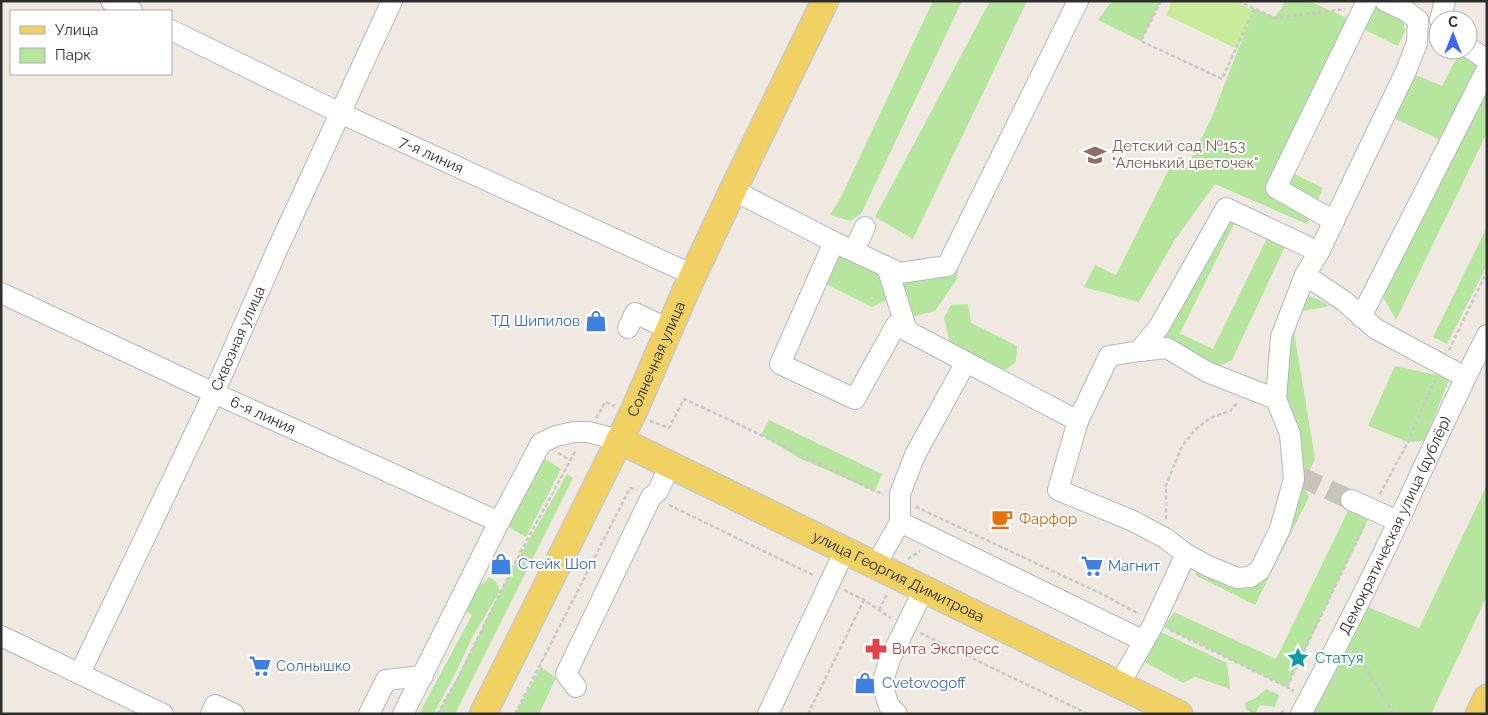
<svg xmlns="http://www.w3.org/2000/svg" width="1488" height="715" font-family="Raleway,sans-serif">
<rect width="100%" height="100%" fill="#efe9e1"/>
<!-- green -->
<path fill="#b6e59e" d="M933 1H962L861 214 850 221 830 215 841 197Z
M990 1H1027L913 239 875 217Z
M1112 1H1161L1141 41 1098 20Z
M1285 1H1309L1356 22 1367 2 1403 18 1405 31 1398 46 1357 26 1290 172 1323 188 1307 224 1215 184 1174 241 1139 302 1084 287 1095 265 1116 275 1171 165 1186 169 1211 119 1254 9 1275 17 1282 7Z
M1461 50 1487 69V133L1396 320 1377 286 1449 144 1385 114 1406 71 1442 86Z
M1221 217 1235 222 1179 335 1181 334 1213 349 1267 238H1289L1232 360 1215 368 1152 335Z
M1487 227V265L1447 344 1433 337Z
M834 242 875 261 890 298 872 307 824 283Z
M958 269 957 279 935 311 903 319 900 273 921 270Z
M1306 295 1315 298 1330 306 1291 313 1315 459 1303 486 1309 497 1255 605 1195 575 1203 563 1237 578 1255 574 1270 550 1293 484 1281 341 1290 313 1281 316 1298 298Z
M968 304 971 323 1017 346 1016 361 1001 374 953 356 944 318 951 305Z
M1395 366 1450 378 1424 441 1408 442 1368 426Z
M769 420 882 474 875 491 799 458 761 435Z
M539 455 561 469 526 537 505 525Z
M567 474 573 478 455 714H437L452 688 511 571Z
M1487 485V596L1431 714H1311L1358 603 1419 628Z
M1349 509 1369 517 1287 687 1164 627 1174 612 1276 659Z
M489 577 497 583 500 591 472 638 455 674 434 713 419 714 472 615 463 610 476 585 484 583Z
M1159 631 1227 663 1230 689 1195 677 1183 683 1143 661Z
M541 667 556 678 539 714H515Z
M1266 689 1279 695 1275 707 1260 705 1255 714H1252L1246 709 1245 703 1256 698Z"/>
<!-- pitch -->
<path fill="#c9ec9a" d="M1172 1H1234L1255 11 1237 49 1166 15Z"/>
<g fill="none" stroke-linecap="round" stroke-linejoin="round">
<!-- minor-tunnel -->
<path stroke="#c8c4bd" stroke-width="20" stroke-dasharray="20 10" stroke-linecap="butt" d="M1301 477 1351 500"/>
<!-- minor casing -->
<g stroke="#b4b7c1" stroke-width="22">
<g id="minor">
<path d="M111 1 132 11"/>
<path d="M1440 20 1445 1"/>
<path id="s1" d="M171 30 340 113 693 275"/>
<path d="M1468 47 1487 60"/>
<path d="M733 190 834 242 900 273 947 266 1078 1"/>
<path d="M1334 221 1276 188 1367 1"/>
<path d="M834 242 780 364 855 399 896 325 966 362"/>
<path d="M854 251 865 227"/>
<path d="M887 267 907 331"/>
<path d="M1305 275 1319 252 1406 71 1417 43 1418 20 1406 11 1385 1"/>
<path id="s2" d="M1 293 214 393 499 522"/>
<path d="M1361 317 1487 69"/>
<path d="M628 328 635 313 669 329"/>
<path d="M1139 351 1159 327 1226 208 1319 252"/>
<path d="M1078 421 1109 356 1139 351 1167 348 1207 372 1276 399 1281 337 1305 275 1344 301 1376 329 1465 377"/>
<path d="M1351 500 1398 521"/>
<path d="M900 522 1144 641"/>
<path d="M1186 554 1208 566 1237 578 1250 577 1260 570 1280 529 1294 479 1290 434 1276 399"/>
<path d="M876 565 900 522V494L915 455 966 362 1078 421 1058 490 1133 521 1165 538 1186 554 1153 625 1119 685"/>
<path d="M1 636 163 714"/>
<path id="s3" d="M80 673 214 393 277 250 392 1"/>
<path d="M576 687 566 674 651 497 658 491 670 465"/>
<path d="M211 714 215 705 234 714"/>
<path d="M369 714 386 680 423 676"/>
<path d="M403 714 499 522 541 443 556 436 574 432H588L619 440"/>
<path d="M768 714 845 550"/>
<path d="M897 714 889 706 882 684 890 659 924 589"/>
<path id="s4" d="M1301 714C1337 646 1373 577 1405 507 1432 449 1458 391 1487 335"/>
</g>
</g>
<!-- major casing -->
<g stroke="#c9c9c9" stroke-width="29">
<g id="major">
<path id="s5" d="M619 440 1179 714"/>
<path id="s6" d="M483 714 633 413 687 288 733 190 825 1"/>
<path d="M1479 714 1487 698"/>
</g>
</g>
<!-- path -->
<path stroke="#c9c9c9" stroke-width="2.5" stroke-dasharray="4 2.5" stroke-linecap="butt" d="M1161 1 1141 41 1222 79 1254 9
M1238 1 1275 18 1345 9
M1449 350 1487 271
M596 418 605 402 615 406
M650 421 669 428 684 399 732 421 868 488 883 494
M558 453 570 460
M1380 494 1408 442 1435 380
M669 505 815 576
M916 507 1104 595 1139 614
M1166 519V485L1182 446 1195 430 1210 418 1230 411 1238 402
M908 559 920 551
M844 590 864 600 891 618
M879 610 887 594
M1170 630 1293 690 1292 692
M920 633 1088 714
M1354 649 1394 714
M1287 687 1365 524
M437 714 457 680 520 553 576 450
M515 714 630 488 637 490
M808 714 864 600
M1281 714 1284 708"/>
<!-- minor -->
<use href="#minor" stroke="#fff" stroke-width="20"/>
<!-- major -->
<use href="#major" stroke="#f2d163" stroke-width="26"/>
</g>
<!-- icons -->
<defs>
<g id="school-bare" transform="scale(1.725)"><path d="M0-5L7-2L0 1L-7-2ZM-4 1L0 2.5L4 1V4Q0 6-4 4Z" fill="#8d6e63" stroke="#fff" stroke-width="2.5" paint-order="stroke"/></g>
<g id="shop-bare" transform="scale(1.725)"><path d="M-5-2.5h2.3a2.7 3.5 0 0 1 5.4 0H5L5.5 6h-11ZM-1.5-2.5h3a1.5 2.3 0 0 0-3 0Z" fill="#3f7fe0" stroke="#fff" stroke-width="2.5" paint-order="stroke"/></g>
<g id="cafe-bare" transform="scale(1.725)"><path d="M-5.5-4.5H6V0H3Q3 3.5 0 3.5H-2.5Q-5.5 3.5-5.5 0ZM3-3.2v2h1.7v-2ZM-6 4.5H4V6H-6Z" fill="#e8710a" stroke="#fff" stroke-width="2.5" paint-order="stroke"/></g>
<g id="supermarket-bare" transform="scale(1.725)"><path d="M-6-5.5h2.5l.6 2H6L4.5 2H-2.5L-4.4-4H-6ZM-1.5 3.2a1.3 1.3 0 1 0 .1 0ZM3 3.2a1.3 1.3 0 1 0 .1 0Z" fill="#3f7fe0" stroke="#fff" stroke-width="2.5" paint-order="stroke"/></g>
<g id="pharmacy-bare" transform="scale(1.725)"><path d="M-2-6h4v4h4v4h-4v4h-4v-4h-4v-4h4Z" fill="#e0444e" stroke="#fff" stroke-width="2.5" paint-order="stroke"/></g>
<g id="sight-bare" transform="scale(1.725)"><path d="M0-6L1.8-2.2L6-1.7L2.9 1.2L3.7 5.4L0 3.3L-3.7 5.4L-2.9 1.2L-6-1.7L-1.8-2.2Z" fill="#0f9aa8" stroke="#fff" stroke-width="2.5" paint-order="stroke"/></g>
</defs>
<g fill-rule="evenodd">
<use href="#school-bare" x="1095" y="155"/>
<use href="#shop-bare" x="596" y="321"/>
<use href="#cafe-bare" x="1002" y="519"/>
<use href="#shop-bare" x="501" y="564"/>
<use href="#supermarket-bare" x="1092" y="566"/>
<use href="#pharmacy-bare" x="876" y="649"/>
<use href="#sight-bare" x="1298" y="658"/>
<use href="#supermarket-bare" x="260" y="666"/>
<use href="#shop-bare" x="865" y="683"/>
</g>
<g text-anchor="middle" stroke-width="4" stroke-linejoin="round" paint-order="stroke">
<!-- education labels -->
<g font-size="15" fill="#785e54" stroke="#fff" text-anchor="start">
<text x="1112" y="151">Детский сад №153<tspan x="1112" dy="17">"Аленький цветочек"</tspan></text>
</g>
<!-- street labels -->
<g font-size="15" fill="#2e2e2e" stroke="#fff">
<text dy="5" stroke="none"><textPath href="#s1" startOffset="289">7-я линия</textPath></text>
<text dy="5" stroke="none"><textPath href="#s3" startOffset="370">Сквозная улица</textPath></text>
<text dy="5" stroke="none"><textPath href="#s6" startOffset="395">Солнечная улица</textPath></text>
<text dy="5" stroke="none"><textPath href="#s2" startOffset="289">6-я линия</textPath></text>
<text dy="5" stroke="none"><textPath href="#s4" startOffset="211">Демократическая улица (дублёр)</textPath></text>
<text dy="5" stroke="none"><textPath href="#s5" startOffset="311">улица Георгия Димитрова</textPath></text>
</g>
<!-- shop labels -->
<g font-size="15" fill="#366cbe" stroke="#fff" text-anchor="start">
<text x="580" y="326" text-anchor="end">ТД Шипилов</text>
<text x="518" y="569">Стейк Шоп</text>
<text x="1108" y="571">Магнит</text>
<text x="276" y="671">Солнышко</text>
<text x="882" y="688">Cvetovogoff</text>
</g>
<!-- food labels -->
<g font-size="15" fill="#c56008" stroke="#fff" text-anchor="start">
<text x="1019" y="524">Фарфор</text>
</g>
<!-- health labels -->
<g font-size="15" fill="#be3a42" stroke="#fff" text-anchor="start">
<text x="892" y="654">Вита Экспресс</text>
</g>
<!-- culture labels -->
<g font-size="15" fill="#0d838f" stroke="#fff" text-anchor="start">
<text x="1315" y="663">Статуя</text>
</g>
</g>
<!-- border -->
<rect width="1488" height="715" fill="none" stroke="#2e2e2e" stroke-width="5"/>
<!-- legend -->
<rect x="10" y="10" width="162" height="65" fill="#ffffff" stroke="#ababab"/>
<rect x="20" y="26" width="25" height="8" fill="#f2d163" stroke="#ababab"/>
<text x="55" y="35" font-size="15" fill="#2e2e2e">Улица</text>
<rect x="20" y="48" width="25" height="15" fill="#b6e59e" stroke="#ababab"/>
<text x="55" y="60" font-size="15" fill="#2e2e2e">Парк</text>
<!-- north arrow -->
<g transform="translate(1453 35)"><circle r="24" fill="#ffffff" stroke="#ababab"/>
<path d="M0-4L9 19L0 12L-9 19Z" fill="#4264fb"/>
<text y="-8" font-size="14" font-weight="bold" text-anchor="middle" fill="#2e2e2e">С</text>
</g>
</svg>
